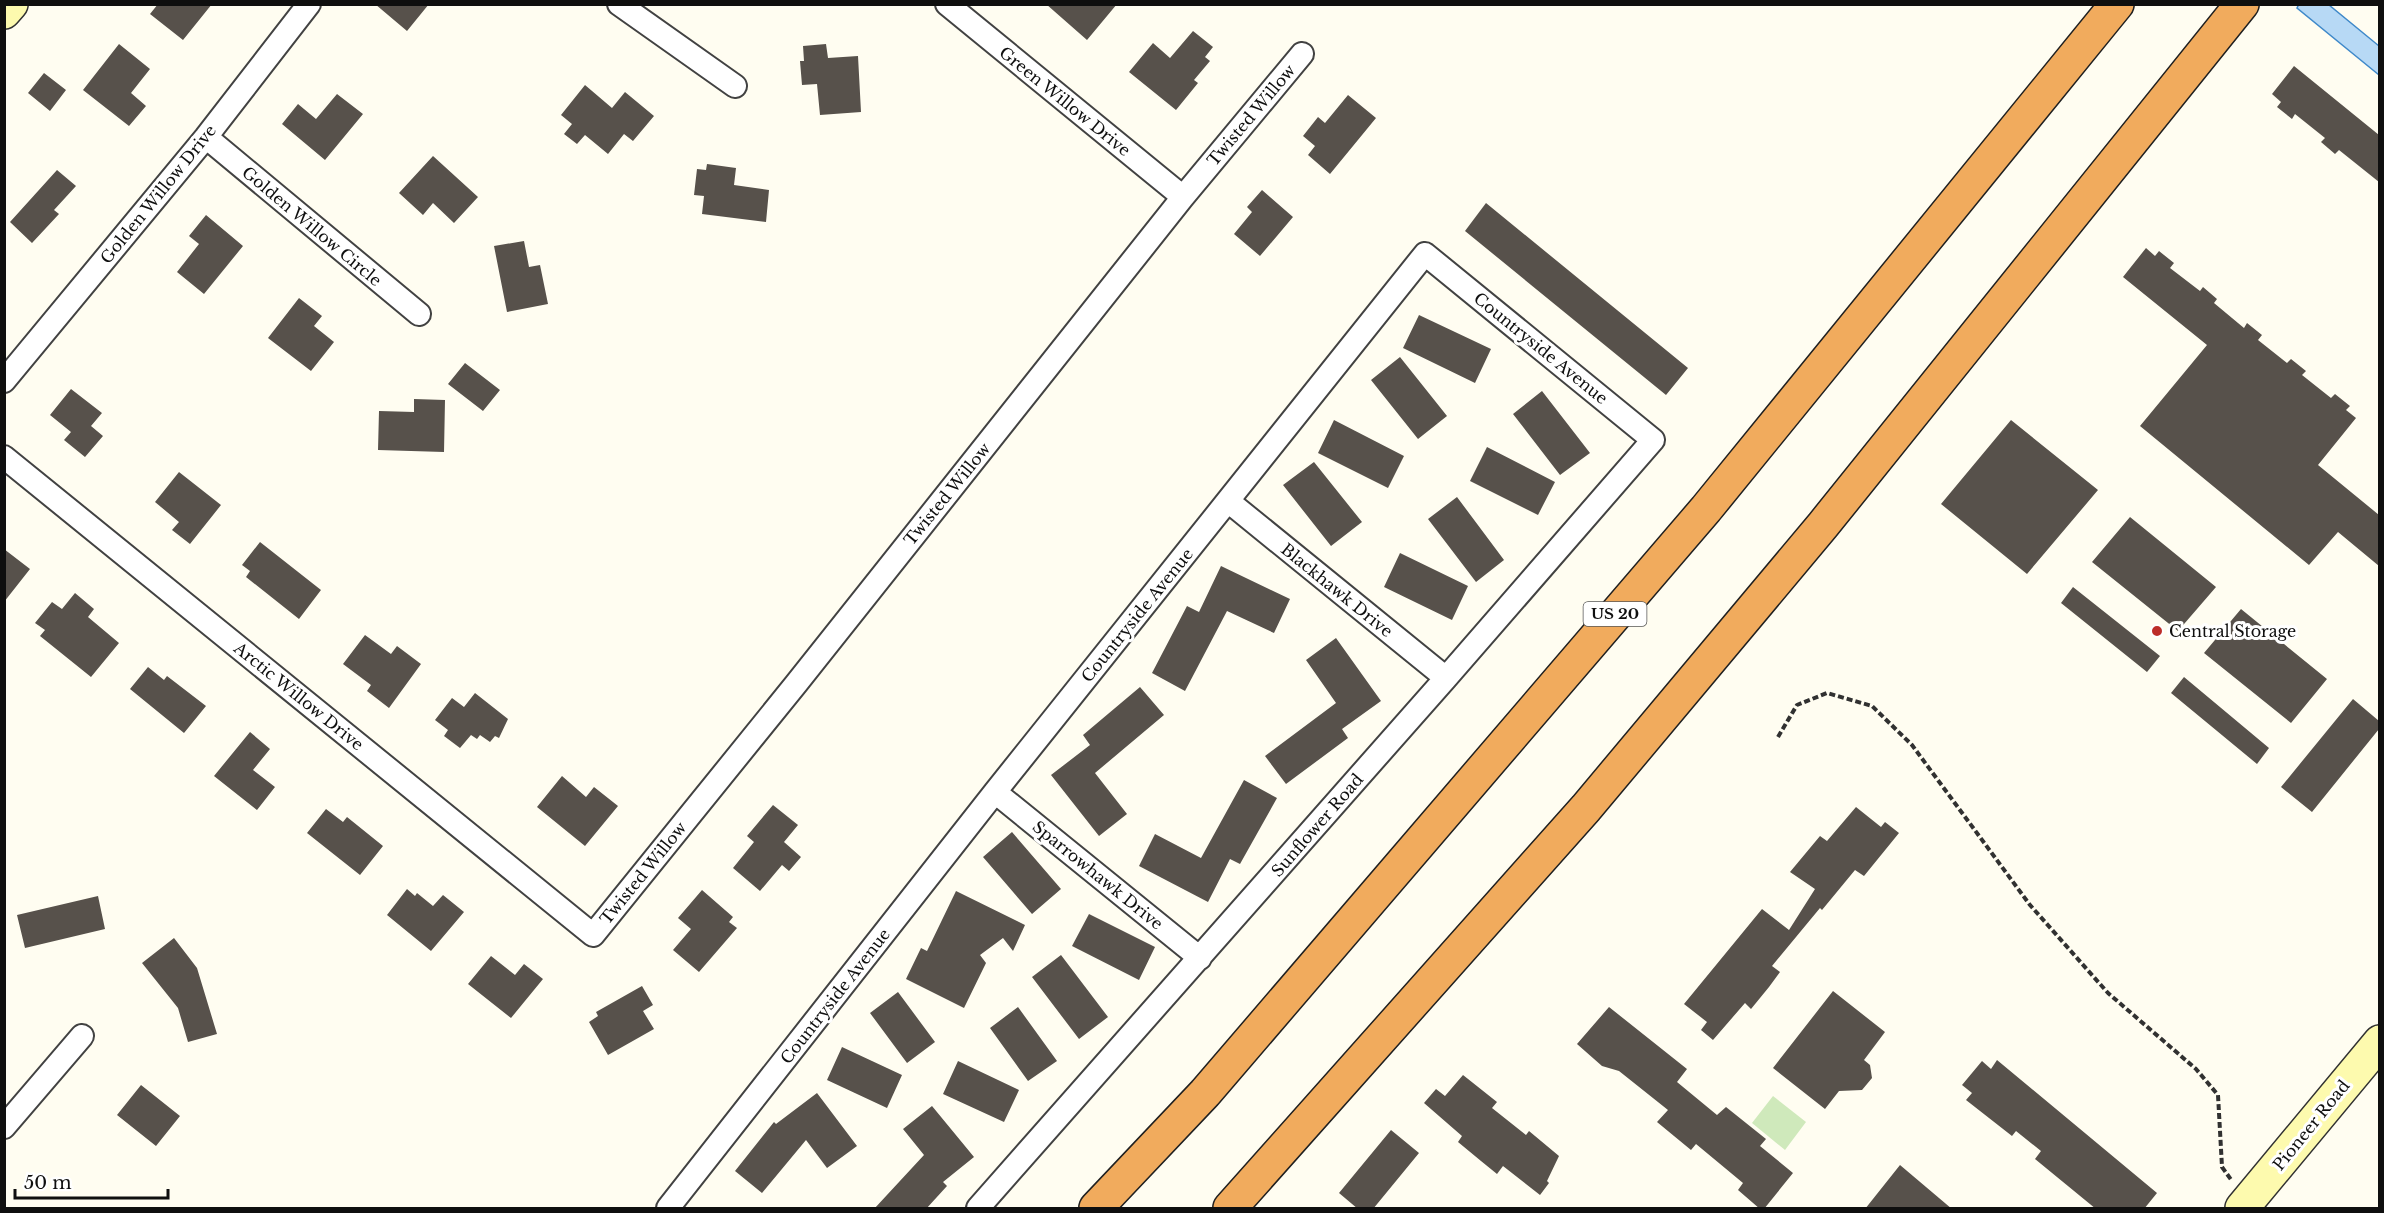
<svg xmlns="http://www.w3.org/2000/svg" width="2384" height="1213" font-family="'Libre Baskerville',serif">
<rect width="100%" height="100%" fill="#fffdf1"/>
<!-- green -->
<path fill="#cfe9bb" d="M1773 1096 1806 1122 1785 1150 1752 1123Z"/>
<!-- water -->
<path fill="#b7d9f5" stroke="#3f89ca" stroke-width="1.5" d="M2299 4 2329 5 2379 46V75L2297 8Z"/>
<!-- building -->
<path fill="#57514b" d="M158 4H212L183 40 150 14Z
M375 4H429L407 31Z
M1046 4H1117L1087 40Z
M1193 31 1213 47 1205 57 1210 61 1194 80 1198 83 1176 110 1129 72 1153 43 1170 58Z
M119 44 150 69 131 93 146 106 129 126 83 90Z
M826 44 828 58 858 56 861 112 820 115 817 84 802 85 800 61H804L803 46Z
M2294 66 2379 135V182L2339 150 2335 154 2321 142 2325 138 2295 114 2292 119 2277 107 2281 102 2272 94Z
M44 73 66 90 50 111 28 93Z
M585 85 612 108 625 92 654 116 633 141 624 134 608 154 585 135 577 144 564 134 572 124 561 115Z
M337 94 363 114 325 160 282 124 298 104 316 119Z
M1348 95 1376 118 1330 174 1308 155 1315 146 1303 136 1318 117 1325 123Z
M433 156 478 197 454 223 433 203 423 215 399 193Z
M707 164 736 168 734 185 769 190 766 222 702 214 704 196 694 195 697 169 706 170Z
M57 170 76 186 54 210 59 214 32 243 10 222Z
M1262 190 1293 217 1260 256 1234 234 1252 212 1247 207Z
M1486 203 1688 368 1666 395 1465 231Z
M206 215 243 246 204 294 177 272 199 244 189 236Z
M524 241 529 267 540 265 548 304 507 312 494 246Z
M2146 248 2155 256 2159 251 2174 263 2170 268 2200 291 2203 287 2217 299 2214 303 2244 328 2247 323 2262 335 2258 340 2287 363 2291 359 2306 371 2302 375 2331 398 2335 394 2350 406 2346 410 2356 418 2318 465 2379 515V566L2338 532 2309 565 2140 426 2207 345 2123 277Z
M299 298 322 316 314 326 334 342 311 371 268 338Z
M1419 315 1491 349 1475 383 1403 348Z
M1400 357 1447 416 1418 439 1371 380Z
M465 363 500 390 483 411 448 384Z
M71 389 102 413 91 426 103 436 85 457 64 440 71 432 50 415Z
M1542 391 1590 453 1560 475 1513 414Z
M414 399 445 400 444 452 378 450 379 411 414 412Z
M1334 420 1404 456 1388 488 1318 453Z
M2011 420 2098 490 2027 574 1941 504Z
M1487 447 1555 482 1538 515 1470 481Z
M1314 462 1362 522 1331 546 1283 485Z
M179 472 221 505 190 544 172 530 179 522 155 502Z
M1457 497 1504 560 1476 582 1428 519Z
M2130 517 2216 587 2178 631 2092 562Z
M260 542 321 590 299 619 246 577 250 571 242 565Z
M4 549 30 569 4 602Z
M1400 553 1468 586 1452 620 1384 587Z
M1221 566 1290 599 1274 633 1227 611 1185 691 1152 673 1187 606 1199 612Z
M2073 587 2160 656 2147 672 2061 603Z
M75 593 94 609 88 617 119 643 91 677 40 636 45 630 35 623 52 602 62 609Z
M2241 609 2327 679 2291 723 2204 653Z
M365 635 391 654 397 646 421 664 389 708 367 691 371 685 343 664Z
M1336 638 1381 701 1342 729 1348 738 1286 784 1265 756 1336 703 1306 660Z
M148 667 164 680 167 676 206 706 184 733 130 689Z
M2184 677 2269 748 2257 764 2171 693Z
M1140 687 1164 715 1095 773 1127 814 1099 836 1051 775 1090 745 1083 735Z
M475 693 508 719 499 738 495 736 490 742 480 735 477 739 471 735 460 748 444 736 448 730 435 720 452 698 464 707Z
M2353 699 2379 721V729L2312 812 2281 787Z
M250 732 270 749 253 770 275 787 257 810 214 776Z
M562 776 586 797 594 787 618 806 585 846 537 807Z
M1244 780 1277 798 1240 864 1230 859 1208 902 1139 866 1155 834 1201 858Z
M773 805 798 825 784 842 801 857 789 871 782 865 760 891 733 868 754 842 747 836Z
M1856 807 1881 827 1885 822 1899 833 1864 876 1855 870 1822 910 1820 908 1772 966 1780 972 1769 987 1751 1009 1745 1003 1713 1040 1701 1030 1707 1022 1684 1004 1762 909 1789 930 1815 889 1790 872 1820 836 1827 841Z
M326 809 343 822 347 817 383 846 360 875 307 833Z
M1012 832 1061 889 1032 914 983 857Z
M407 889 415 896 417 893 433 906 443 895 464 912 431 951 387 915Z
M702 890 733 917 729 922 737 928 699 972 673 950 691 929 678 918Z
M956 891 1025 925 1013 951 1003 938 980 955 986 963 964 1008 906 979 921 948 927 951Z
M98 896 105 929 25 948 17 915Z
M1089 914 1155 947 1139 980 1072 946Z
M174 938 197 968 217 1034 188 1042 178 1008 142 963Z
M1061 955 1108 1017 1079 1039 1032 977Z
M491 956 515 975 524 964 543 979 511 1018 468 984Z
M642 986 653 1005 643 1011 654 1029 608 1055 589 1022 598 1016 596 1012Z
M1833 991 1885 1032 1864 1060 1870 1065 1872 1078 1862 1090 1839 1091 1825 1109 1773 1068Z
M898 992 935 1042 907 1063 870 1013Z
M1018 1007 1057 1061 1028 1081 990 1028Z
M1609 1007 1687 1069 1677 1082 1717 1115 1726 1107 1766 1139 1760 1146 1793 1173 1764 1209H1760L1738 1190 1743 1183 1696 1144 1691 1150 1657 1122 1668 1110 1619 1071 1602 1066 1577 1044Z
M842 1047 902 1075 887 1108 827 1080Z
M1997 1060 2157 1193 2144 1209H2096L2035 1159 2041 1151 2016 1131 2012 1136 1966 1100 1972 1093 1962 1085 1982 1061 1991 1069Z
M958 1061 1019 1090 1004 1122 943 1094Z
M1463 1075 1497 1102 1492 1108 1526 1135 1529 1131 1559 1156 1547 1181 1549 1183 1540 1195 1503 1166 1497 1174 1481 1161 1458 1142 1462 1136 1424 1103 1436 1089 1445 1096Z
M141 1085 180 1116 156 1146 117 1115Z
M817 1093 857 1146 827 1168 806 1140 762 1193 735 1171 774 1122 776 1124Z
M932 1106 974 1157 943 1182 947 1186 926 1209H874L924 1155 903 1129Z
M1391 1130 1419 1153 1373 1209H1358L1339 1193Z
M1900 1165 1952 1209H1865Z"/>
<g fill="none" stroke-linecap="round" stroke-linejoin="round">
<!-- street casing -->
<g stroke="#424242" stroke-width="26">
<path id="street" d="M619 4 735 86
M947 4 1183 197
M206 137 419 314
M4 381 206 137 309 4
M4 457 593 935 796 684 1183 197 1302 54
M1228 501 1446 678
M995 792 1200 958
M4 1127 82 1036
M668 1208 995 792 1425 254 1653 440 1446 678 978 1208"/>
</g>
<!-- secondary casing -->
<g stroke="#313131" stroke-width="36">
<path id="secondary" d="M4 12 11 4
M2242 1208 2380 1042"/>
</g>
<!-- highway casing -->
<g stroke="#202020" stroke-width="36">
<path id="highway" d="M1096 1208 1205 1093 1706 509 2117 4
M1230 1208 1586 808 1823 525 2242 4"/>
</g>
<!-- path -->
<path stroke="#313131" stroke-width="4" stroke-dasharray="6 3" stroke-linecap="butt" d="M1778 737 1797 705 1827 693 1872 706 1912 745 2030 905 2108 993 2196 1069 2218 1095 2222 1167 2232 1181"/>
<!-- street -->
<use href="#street" stroke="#fff" stroke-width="22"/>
<!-- secondary -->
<use href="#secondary" stroke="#fdfaae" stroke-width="33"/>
<!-- highway -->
<use href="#highway" stroke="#f1ab5d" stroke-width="33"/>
</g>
<!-- markers -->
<circle fill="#bd2d29" stroke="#fff" stroke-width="2" cx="2157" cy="631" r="6"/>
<g text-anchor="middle" stroke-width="6" stroke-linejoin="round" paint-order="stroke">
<!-- shield labels -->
<rect fill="#fff" stroke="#575757" stroke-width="1.5" x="1583.5" y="602" width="63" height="24" rx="4.5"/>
<g font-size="15" font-weight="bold" fill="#0f0f0f">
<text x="1615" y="619">US 20</text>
</g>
<!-- street labels -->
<g font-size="16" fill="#0f0f0f" stroke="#fff">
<text transform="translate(1065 101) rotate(39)" y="6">Green Willow Drive</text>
<text transform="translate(1251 115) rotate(-50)" y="6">Twisted Willow</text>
<text transform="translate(158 194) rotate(-51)" y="6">Golden Willow Drive</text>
<text transform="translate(312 226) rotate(40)" y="6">Golden Willow Circle</text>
<text transform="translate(1541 348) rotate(39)" y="6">Countryside Avenue</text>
<text transform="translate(947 494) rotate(-51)" y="6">Twisted Willow</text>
<text transform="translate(1337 590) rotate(39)" y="6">Blackhawk Drive</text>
<text transform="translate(1137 615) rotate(-51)" y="6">Countryside Avenue</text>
<text transform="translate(299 696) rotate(39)" y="6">Arctic Willow Drive</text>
<text transform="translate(1317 825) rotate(-49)" y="6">Sunflower Road</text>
<text transform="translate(643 873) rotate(-51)" y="6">Twisted Willow</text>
<text transform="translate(1098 875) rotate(39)" y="6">Sparrowhawk Drive</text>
<text transform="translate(835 996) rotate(-52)" y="6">Countryside Avenue</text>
<text transform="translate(2311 1125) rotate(-51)" y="6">Pioneer Road</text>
</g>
<!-- poi labels -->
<g font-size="16" fill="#0f0f0f" stroke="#fff" text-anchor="start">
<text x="2169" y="637">Central Storage</text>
</g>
</g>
<!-- border -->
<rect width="2384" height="1213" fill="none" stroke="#0f0f0f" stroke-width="12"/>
<!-- scale -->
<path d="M15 1189v9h153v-9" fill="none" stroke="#0f0f0f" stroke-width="3"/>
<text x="24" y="1189" font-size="18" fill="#0f0f0f" stroke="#ffffff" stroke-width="4.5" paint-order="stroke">50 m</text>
</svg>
